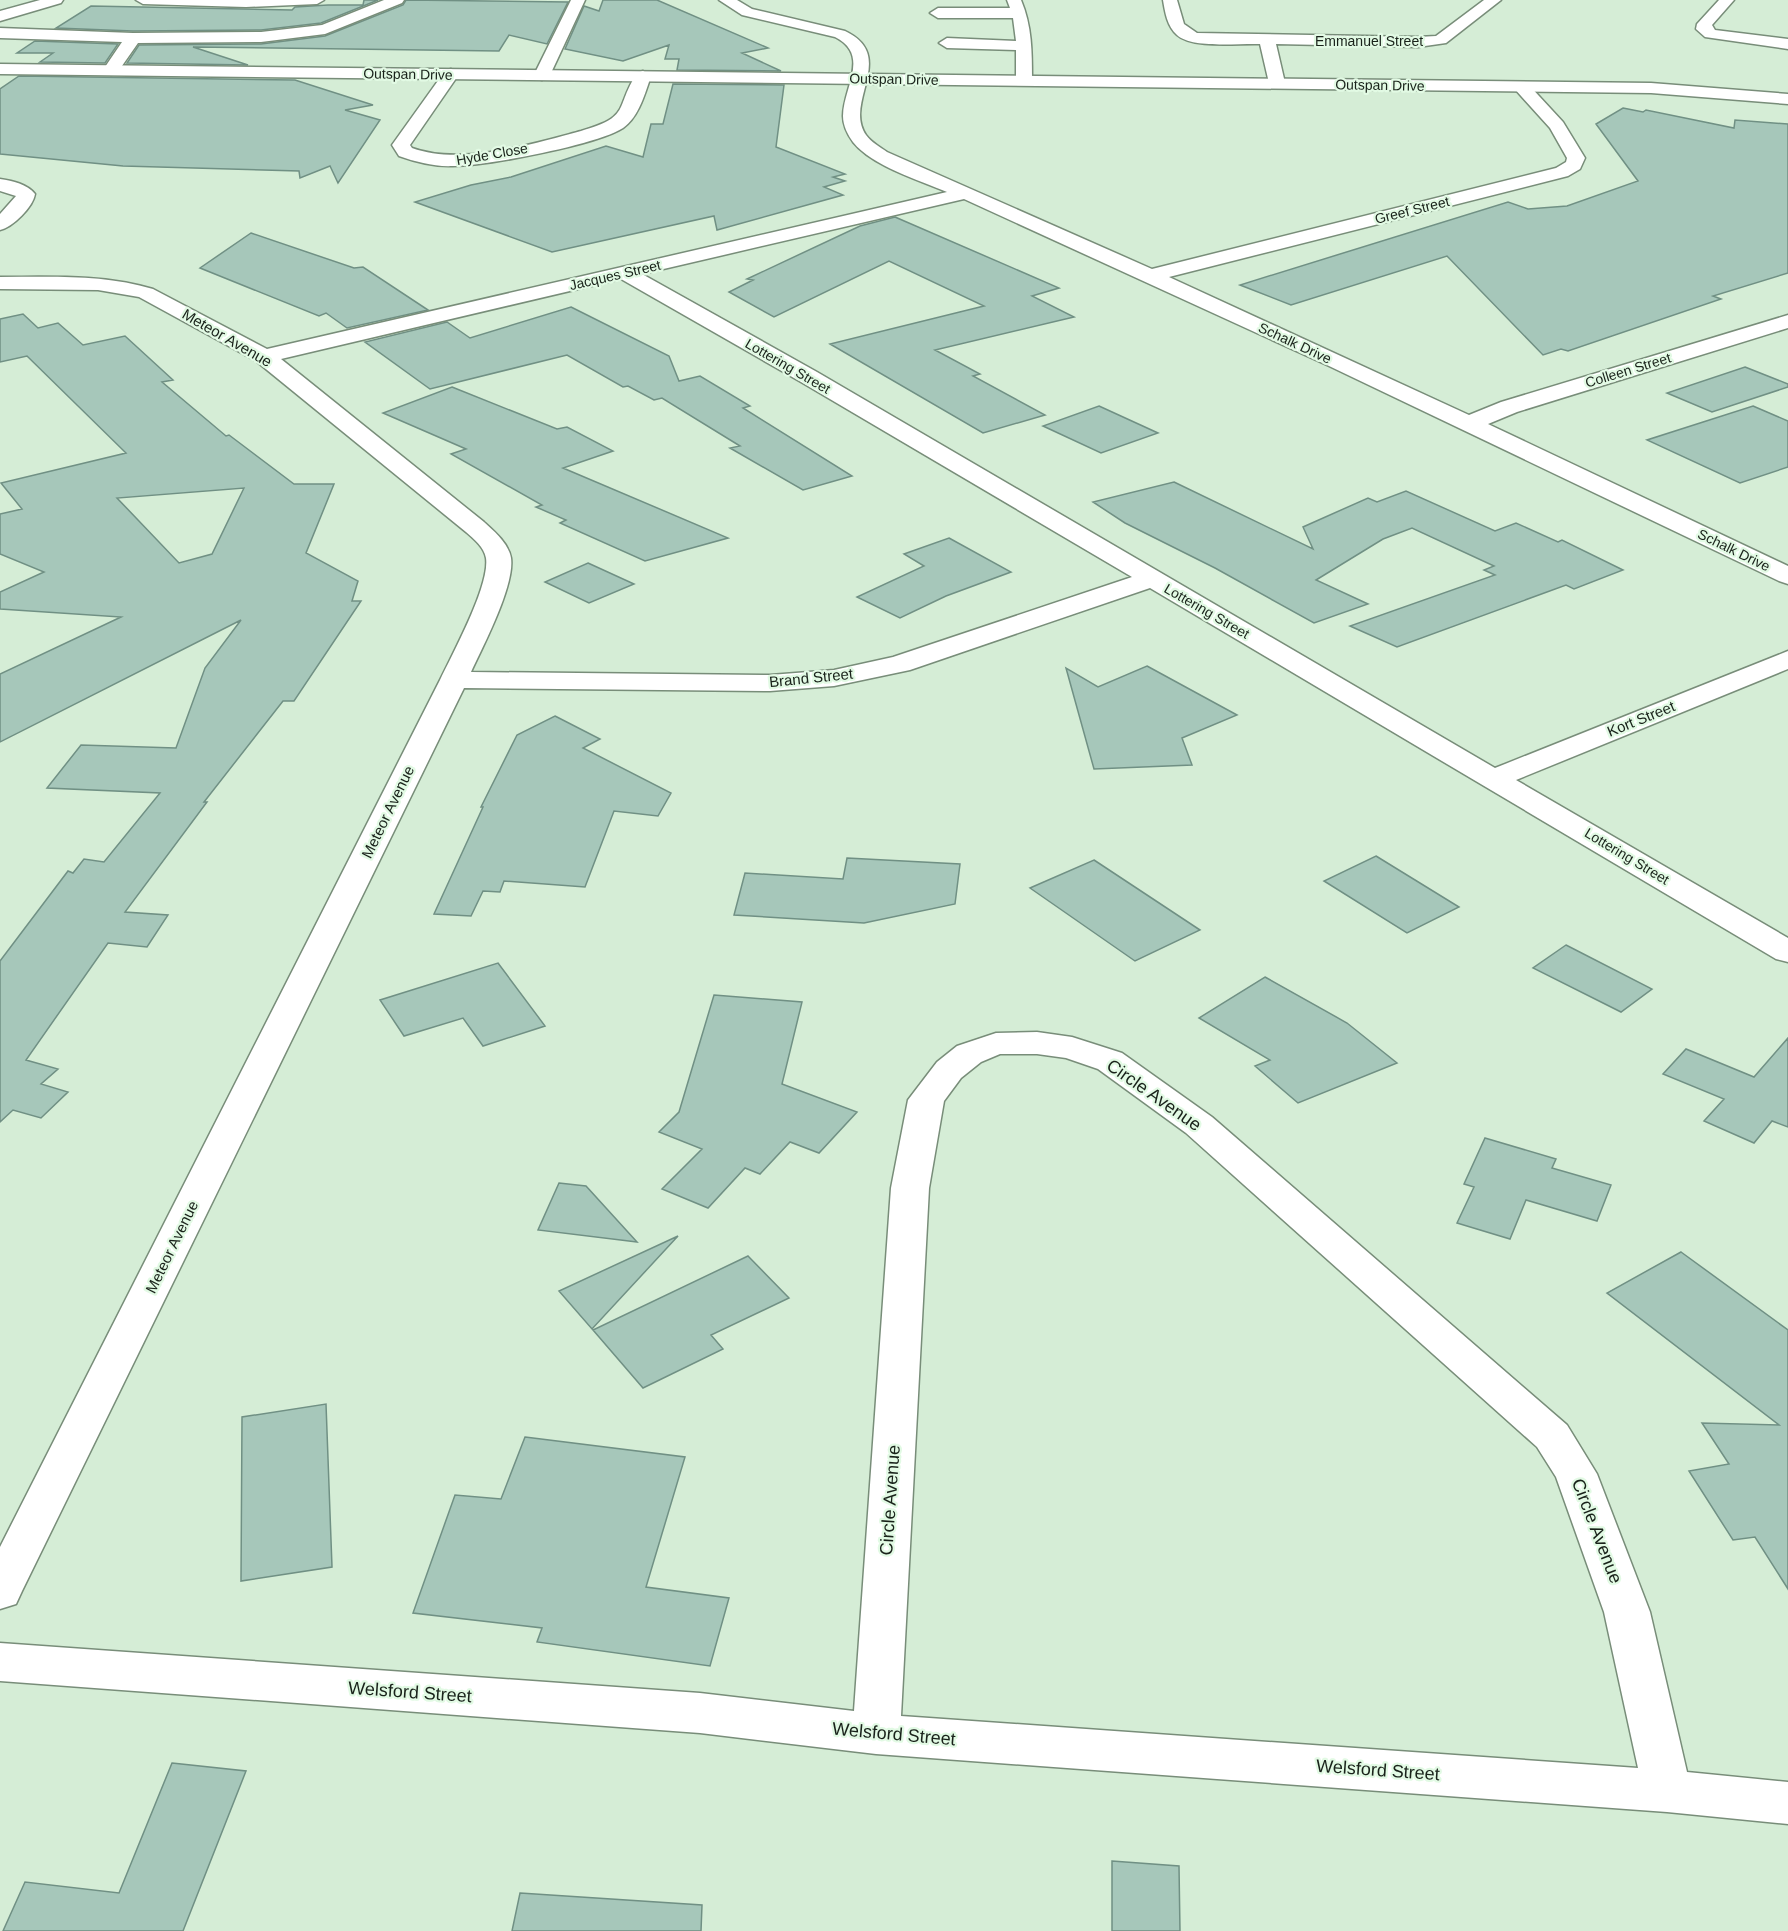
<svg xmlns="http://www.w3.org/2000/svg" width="1788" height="1931" font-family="Arial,sans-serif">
<rect width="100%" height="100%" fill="#d5edd6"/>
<!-- building -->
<path fill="#a6c7ba" stroke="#709084" stroke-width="1.5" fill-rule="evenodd" d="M364 0H378L321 23 261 30 133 31 56 28 91 6 292 10 295 7 328 5H363Z
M406 0 568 2 547 44 509 35 499 51 193 47 248 65 127 63 139 45 261 44 325 36 403 5Z
M603 0H657L768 48 742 53 781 71 677 70 679 59H665L669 45 623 61 565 49 584 6 599 11Z
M35 41 118 44 105 63 40 62 53 53H17Z
M19 76 295 80 373 105 345 110 380 120 338 183 330 166 300 178 299 171 123 166 0 154V89Z
M673 84 784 85 776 147 845 174 833 177 845 181 824 187 843 195 717 230 714 216 552 252 415 202 471 185 511 177 606 146 643 157 651 124H663Z
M1623 108 1643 112 1646 110 1734 128 1735 120 1788 124V273L1713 296 1721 299 1568 351 1561 349 1543 355 1447 256 1291 305 1240 285 1508 202 1528 209 1567 206 1638 181 1596 124Z
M895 217 1059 288 1032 296 1074 317 935 350 980 374 973 376 1045 415 983 433 830 344 984 306 889 261 774 317 729 292 753 280 747 279 860 226Z
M251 233 354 268 363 267 428 310 347 328 326 313 319 316 200 268Z
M571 307 669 356 679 381 700 376 750 406 743 408 852 476 803 490 730 448 740 446 662 398 654 400 628 386 623 387 567 355 430 389 365 342 447 322 470 338Z
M23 314 38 328 58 323 83 345 125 336 173 380 162 382 226 436 229 435 294 484H334L306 553 358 581 352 601H361L294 701H283L204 802H207L125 912 168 915 147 947 108 943 26 1060 58 1069 41 1084 68 1092 41 1118 13 1110 0 1122V961L68 871 73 873 84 859 104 862 160 793 47 788 81 745 176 748 205 668 241 620 0 742V674L121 617 0 609V592L44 572 0 554V514L22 509 1 483 126 453 27 356 0 362V319ZM244 488 212 554 179 563 117 498Z
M1745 367 1788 384V387L1712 412 1667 393Z
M452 387 557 429 567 427 613 451 563 468 728 538 645 561 560 523 566 520 536 507 542 505 451 454 466 449 383 413Z
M1099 406 1158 433 1101 453 1043 426Z
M1753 406 1788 421V467L1740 483 1647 440Z
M1174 482 1313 549 1303 527 1368 498 1377 502 1406 491 1495 531 1516 523 1558 542 1562 540 1623 570 1574 589 1566 585 1397 647 1350 626 1495 575 1484 570 1494 566 1412 528 1383 539 1316 580 1368 604 1314 623 1215 568 1125 523 1093 502Z
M949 538 1011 572 946 596 900 618 857 597 924 566 904 554Z
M588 563 634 584 589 603 545 582Z
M1147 666 1237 715 1182 738 1192 765 1094 769 1066 668 1098 687Z
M555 716 600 739 583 748 671 793 658 816 614 811 585 887 504 881 500 892 483 891 471 916 434 914 483 807H481L517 735Z
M1376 856 1459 907 1407 933 1324 881Z
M847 858 960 864 955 904 864 923 734 915 745 873 843 879Z
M1094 860 1200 930 1135 961 1030 888Z
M1566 945 1652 989 1621 1012 1533 968Z
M498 963 545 1026 483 1046 463 1018 404 1036 380 1000Z
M1265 977 1347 1023 1397 1063 1298 1103 1255 1066 1270 1060 1199 1018Z
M714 995 802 1002 782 1084 857 1112 819 1153 790 1142 760 1174 745 1168 708 1208 662 1189 702 1149 659 1132 679 1112Z
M1788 1038V1127L1772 1121 1754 1143 1704 1121 1724 1099 1663 1074 1686 1049 1754 1077Z
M1485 1138 1556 1159 1552 1168 1611 1185 1597 1221 1526 1200 1510 1239 1457 1223 1474 1187 1464 1184Z
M559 1183 586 1186 637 1242 538 1230Z
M678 1236 592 1329 559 1291Z
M1681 1252 1788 1330V1589L1755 1537 1733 1540 1689 1471 1729 1464 1702 1423 1779 1425 1607 1293Z
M748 1256 789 1298 711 1335 723 1349 643 1388 593 1330Z
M326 1404 332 1567 241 1581 242 1417Z
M525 1437 685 1457 646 1587 729 1598 710 1666 537 1642 542 1628 413 1613 455 1495 501 1499Z
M172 1763 246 1771 183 1931H3L25 1882 119 1893Z
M1112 1861 1179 1866 1180 1931H1112Z
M520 1893 702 1905 701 1931H512Z"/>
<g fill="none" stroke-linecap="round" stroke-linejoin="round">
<!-- minor casing -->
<g stroke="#788d79" stroke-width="3">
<path id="minor" d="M40 0H63L61 3 0 21V11Z
M136 0H324L317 4 246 7 143 4Z
M384 0H404L402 3 325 34 261 42 138 43 117 73 111 75 103 70 122 42 0 38V28L133 33 261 32 322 25Z
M571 0H585L550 75 542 80 536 78 534 75Z
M719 0H737L752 9 845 31C898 56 843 102 866 135 871 142 880 147 887 152L1152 269 1556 168 1566 162 1567 158 1550 128 1513 87 1515 83H1527L1563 122 1585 158 1580 169 1568 176 1169 277 1469 415 1501 402 1788 315V328L1517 412 1488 424 1788 566V584L1779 581 1329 366 964 199 642 274 817 372 1495 768 1788 651V669L1516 780 1788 938V962L1776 959 1150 588 910 670 834 686 770 691 464 688 22 1591 16 1604 0 1609V1547L440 680C453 653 490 585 486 558 484 547 474 539 466 532L256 361 139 297 98 290 0 289V277C51 277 103 274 153 289L267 349 947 192C919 180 872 166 853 142 848 135 843 126 843 116 843 88 871 55 835 37L742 15ZM621 279 801 382 1132 577 893 657 834 670 770 675 471 672C483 646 515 585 511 558 509 544 494 531 484 522L281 359Z
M1007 0H1021C1032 26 1032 52 1032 80L1024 85 1016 80V50L947 48 939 43 947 38 1016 41 1013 18H938L930 13 938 8H1010Z
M1163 0H1177L1184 24 1197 33 1418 37 1436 36 1484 0H1501L1446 43 1418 47 1276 44 1285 83 1277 88 1269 83 1260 44C1239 43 1192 49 1177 35 1167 26 1165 12 1163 0Z
M1719 0H1734L1712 25 1715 30 1788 39V49L1705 37 1696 29 1697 24Z
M451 69 459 74 410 145 412 148C461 166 532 144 581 131 632 116 614 109 637 73L643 71 651 76C645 93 639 117 623 128 597 145 485 166 453 166 435 167 416 162 399 156L392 145 445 71Z
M0 179C13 181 27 184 35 194 33 207 13 227 0 230V214L16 196 0 191Z
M1037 1032 1072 1037 1122 1053 1212 1117 1567 1425 1597 1474 1650 1612 1687 1772 1788 1782V1824L1667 1812 876 1754 700 1733 0 1681V1643L700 1693 854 1711 891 1188 908 1100 937 1062 957 1046 996 1033ZM1000 1054H1037L1066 1058 1098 1069 1186 1133 1537 1447 1556 1477 1604 1612 1638 1768 901 1716 929 1188 944 1101 961 1078 981 1062Z"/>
</g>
<!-- tertiary casing -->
<g stroke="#788d79" stroke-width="3">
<path id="tertiary" d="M0 64 1651 83 1788 94V104L1651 93 0 74Z"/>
</g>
<!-- minor -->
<use href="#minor" fill="#fff" fill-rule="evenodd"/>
<!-- tertiary -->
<use href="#tertiary" fill="#fff" fill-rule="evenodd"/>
</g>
<g text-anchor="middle" stroke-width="4.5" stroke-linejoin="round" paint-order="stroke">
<!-- far-street labels -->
<g font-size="14" fill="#19221a" stroke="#e2fae4">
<text x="1369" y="46">Emmanuel Street</text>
<text transform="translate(408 74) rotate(1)" y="5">Outspan Drive</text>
<text transform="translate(894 79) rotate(1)" y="5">Outspan Drive</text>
<text transform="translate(1380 85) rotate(1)" y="5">Outspan Drive</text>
<text transform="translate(492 154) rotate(-10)" y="5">Hyde Close</text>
<text transform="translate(1412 210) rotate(-14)" y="5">Greef Street</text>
<text transform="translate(615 275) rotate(-13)" y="5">Jacques Street</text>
<text transform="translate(1295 343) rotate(25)" y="5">Schalk Drive</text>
<text transform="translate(788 366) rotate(30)" y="5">Lottering Street</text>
<text transform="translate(1628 370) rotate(-17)" y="5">Colleen Street</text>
<text transform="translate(1734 550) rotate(26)" y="5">Schalk Drive</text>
<text transform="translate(1207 611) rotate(30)" y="5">Lottering Street</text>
<text transform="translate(1627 856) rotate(31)" y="5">Lottering Street</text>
</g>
<!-- street labels -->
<g font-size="15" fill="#19221a" stroke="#e2fae4">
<text transform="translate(227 338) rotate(30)" y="5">Meteor Avenue</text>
<text transform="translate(811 678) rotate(-6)" y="5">Brand Street</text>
<text transform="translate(1641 719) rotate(-22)" y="5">Kort Street</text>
<text transform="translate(388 812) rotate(-64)" y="5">Meteor Avenue</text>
<text transform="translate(172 1247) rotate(-64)" y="5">Meteor Avenue</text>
</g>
<!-- near-street labels -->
<g font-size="18" fill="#19221a" stroke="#e2fae4">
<text transform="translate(1154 1095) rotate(35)" y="6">Circle Avenue</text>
<text transform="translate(890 1500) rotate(-86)" y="6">Circle Avenue</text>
<text transform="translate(1597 1531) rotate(69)" y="6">Circle Avenue</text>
<text transform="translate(410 1692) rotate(4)" y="6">Welsford Street</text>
<text transform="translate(894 1734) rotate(5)" y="6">Welsford Street</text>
<text transform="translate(1378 1770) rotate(4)" y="6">Welsford Street</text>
</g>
</g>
</svg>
